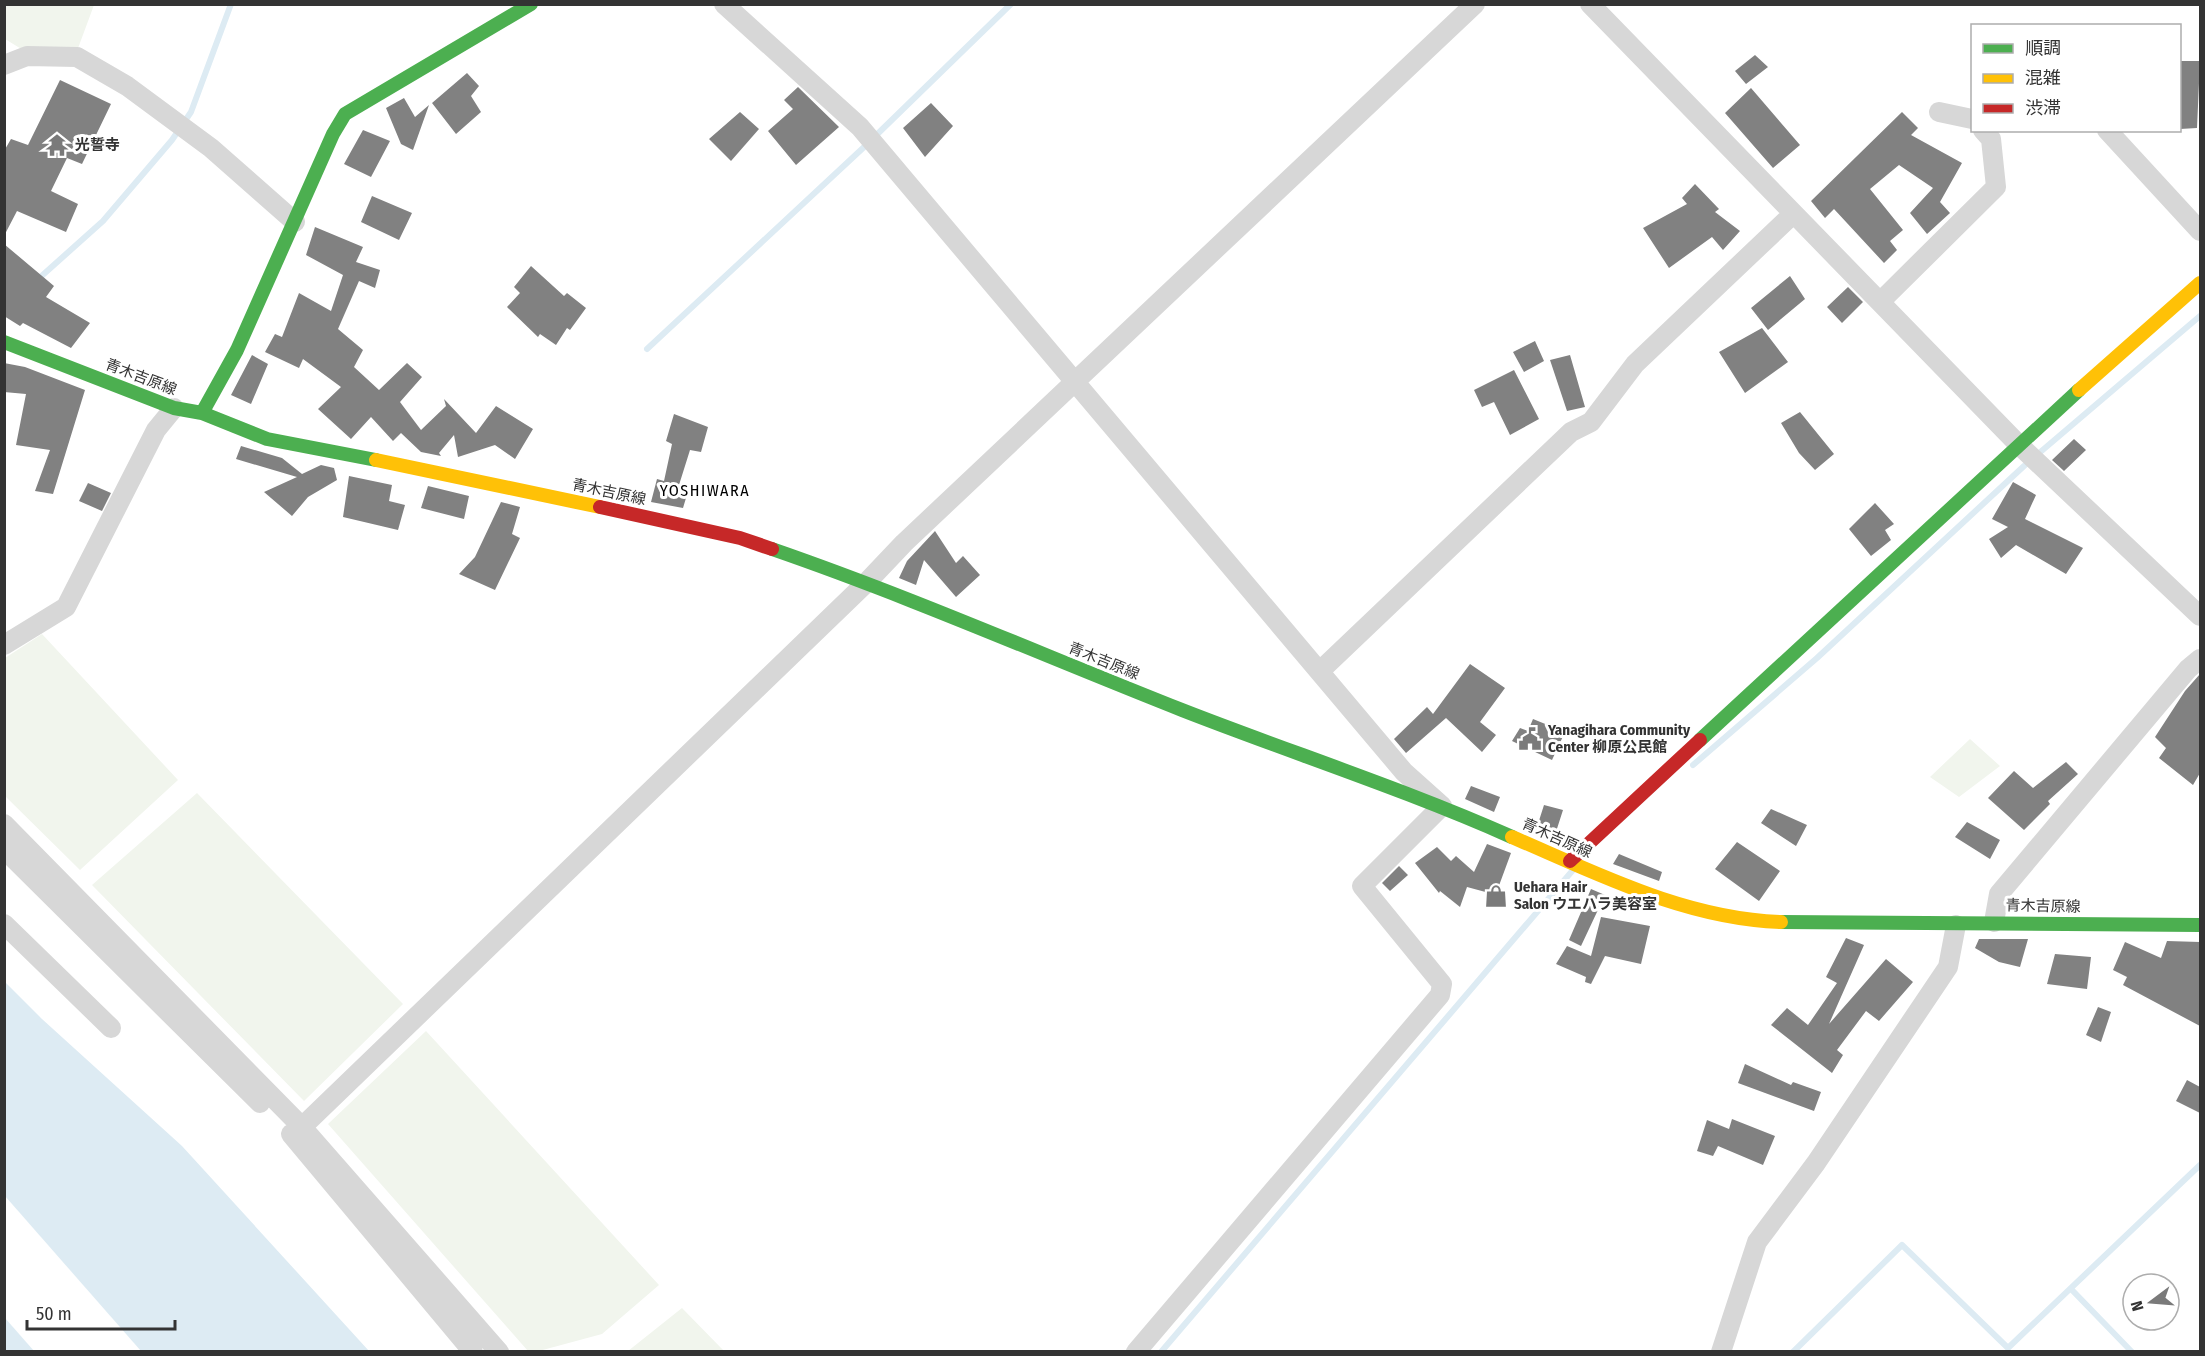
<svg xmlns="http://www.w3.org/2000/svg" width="2205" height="1356" font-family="'Fira Sans Condensed','Noto Sans JP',sans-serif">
<rect width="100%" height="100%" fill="#fff"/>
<!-- green -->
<path fill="#f1f5ed" d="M5 5H94L77 51 23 50 5 39Z
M42 634 178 780 80 870 5 796V658Z
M1970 739 2000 766 1959 797 1930 777Z
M197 793 403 1004 304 1101 92 885Z
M426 1031 659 1285 602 1334 539 1351H528L328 1124Z
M682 1308 724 1351H628Z"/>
<!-- water -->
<path fill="#ddebf3" d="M4 981 42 1019 182 1146 369 1351H5Z"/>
<!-- pier -->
<path fill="#fff" d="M5 1196 141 1351H34L5 1318Z"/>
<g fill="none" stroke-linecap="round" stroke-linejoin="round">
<!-- stream -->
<path stroke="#ddebf3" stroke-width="6" d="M36 281 103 221 172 140 191 112 231 4
M647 349 863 148 1011 4
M1693 765 1817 658 2024 466 2200 316
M2072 1290 2132 1352
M1161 1352 1573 870
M1793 1352 1902 1245 2008 1348 2200 1165"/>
</g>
<!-- building -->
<path fill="#818181" d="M1755 55 1768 67 1746 84 1735 71Z
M2180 61H2200L2197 128 2180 129Z
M467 73 479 86 471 96 481 112 456 134 432 103Z
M60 80 111 104 82 164 67 158 51 191 78 204 66 232 17 211 4 236V151L11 139 28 145Z
M798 87 839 127 796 165 768 131 793 109 784 100Z
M1751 88 1800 145 1773 168 1725 113Z
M404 98 415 117 429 105 413 150 401 144 386 108Z
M931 103 953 126 925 157 903 128Z
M740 112 759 129 731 161 709 139Z
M1902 112 1918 128 1911 135 1962 163 1940 202 1950 213 1927 234 1910 213 1933 188 1899 165 1870 189 1903 230 1890 241 1897 250 1884 263 1834 209 1825 218 1811 201Z
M363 130 390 141 371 177 344 164Z
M1695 184 1719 209 1715 212 1740 231 1723 250 1712 237 1669 268 1643 228 1687 204 1682 198Z
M372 196 412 213 399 240 361 222Z
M315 227 363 247 356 262 380 270 375 288 359 281 338 329 363 350 354 367 379 390 407 363 422 377 400 402 421 430 446 406 444 399 476 433 496 406 533 429 515 459 495 445 458 457 454 435 439 453 441 456 421 452 401 433 393 441 371 417 351 439 318 409 341 387 303 359 299 368 265 352 275 334 282 337 299 293 331 311 343 275 306 255Z
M4 244 54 286 46 297 90 323 71 348 23 323 20 326 4 316Z
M531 266 564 296 567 293 586 308 570 330 567 328 556 345 540 334 538 337 507 307 520 293 514 287Z
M1790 276 1805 299 1768 330 1751 308Z
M1848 287 1863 302 1842 323 1827 307Z
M1762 328 1788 362 1745 393 1719 352Z
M1535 341 1544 361 1524 372 1513 352Z
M252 355 268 364 251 404 231 395Z
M1570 355 1585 407 1567 411 1550 360Z
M4 363 25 367 85 390 53 494 35 491 50 450 16 445 26 394 4 392Z
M1514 370 1539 419 1510 435 1494 402 1482 407 1474 390Z
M1800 412 1834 454 1815 470 1799 453 1781 423Z
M674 414 708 427 701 452 690 450 679 485 689 488 683 508 651 502 657 479 664 481 672 444 666 441Z
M2074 439 2086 450 2064 471 2052 460Z
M241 446 282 458 302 474 321 465 334 468 337 480 308 497 292 516 264 492 297 477 236 459Z
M349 476 392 485 389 501 405 505 398 530 343 517Z
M2013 482 2036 495 2025 519 2083 548 2066 574 2016 545 2001 558 1989 539 2008 527 1992 519Z
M88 483 111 493 102 511 79 501Z
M428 486 469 496 464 519 421 508Z
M501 502 520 507 512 534 520 538 495 590 459 574 475 557Z
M1875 503 1894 524 1885 530 1891 540 1871 556 1849 529Z
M935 531 956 563 963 556 980 575 956 597 924 560 916 585 899 578 907 561Z
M1470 664 1505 688 1480 722 1496 735 1482 752 1446 718 1406 753 1394 739 1427 707 1433 714Z
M2200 674V773L2193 785 2159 758 2166 748 2155 737 2185 691Z
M1533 719 1565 732 1552 760 1512 741 1520 728 1528 731Z
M2066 762 2078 774 2048 801 2050 804 2024 830 1988 798 2014 771 2033 788Z
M1471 786 1500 797 1494 812 1465 799Z
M1544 805 1563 810 1554 838 1536 830Z
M1771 809 1807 825 1796 846 1761 823Z
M1967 822 2000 840 1990 859 1955 837Z
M1737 842 1780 871 1759 901 1715 869Z
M1487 844 1511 853 1497 891 1504 897 1467 887 1460 907 1440 891 1439 893 1415 863 1437 847 1451 861 1456 856 1474 872Z
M1619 854 1662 872 1659 881 1613 864Z
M1399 866 1408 875 1390 891 1382 883Z
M1591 889 1605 895 1581 946 1569 940Z
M1601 917 1650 926 1641 964 1605 956 1591 984 1585 982 1586 977 1556 964 1567 946 1591 956Z
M1846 938 1864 945 1829 1024 1886 959 1913 982 1879 1021 1866 1011 1837 1050 1843 1055 1832 1073 1771 1025 1787 1008 1808 1025 1837 983 1826 977Z
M1979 939H2028L2020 967 1999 962 1975 948Z
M2167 941 2200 942V1026L2123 985 2127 977 2113 970 2125 942 2161 958Z
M2055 954 2091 957 2087 989 2047 984Z
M2098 1007 2111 1012 2101 1042 2086 1035Z
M1745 1064 1791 1085 1793 1082 1821 1092 1814 1111 1738 1083Z
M2187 1080 2200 1087V1113L2176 1101Z
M1732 1119 1775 1136 1763 1165 1718 1146 1713 1156 1697 1151 1707 1120 1729 1129Z"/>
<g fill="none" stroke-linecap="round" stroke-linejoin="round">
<!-- street -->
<path stroke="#d7d7d7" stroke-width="20" d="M724 4 860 127 1404 772 1442 806 1362 886 1442 984 1440 995 1136 1352
M1590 4 2018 444 2200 616
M4 65 27 56 77 57 127 86 211 148 295 222
M1939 112 1972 119
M2107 130 2200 231
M1880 302 1996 187 1991 139 1983 130
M4 645 66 607 156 430 174 408
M1320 671 1571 432 1591 422 1635 364 1793 214
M4 824 302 1127 499 1352
M4 849 260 1103
M1994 922 1999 894 2188 669 2200 659
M4 924 111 1028
M302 1127 867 582 904 543 1475 4
M291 1134 473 1352
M1721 1352 1757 1242 1816 1163 1948 967 1956 925"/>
<!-- fast -->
<path stroke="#4caf50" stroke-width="14" d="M4 342 174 408 202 413 267 439 376 460
M202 413 237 350 333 134 345 114 531 4
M772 549C911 597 1045 656 1182 710 1292 753 1404 789 1512 837
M1700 740 2079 390
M1781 922 2200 925"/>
<!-- slow -->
<path stroke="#ffc107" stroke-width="14" d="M2079 390 2200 283
M376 460 600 507
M1512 837C1598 874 1686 919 1781 922"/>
<!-- jam -->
<path stroke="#c62828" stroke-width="14" d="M600 507 740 538 772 549
M1570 861 1700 740"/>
</g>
<!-- icons -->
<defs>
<g id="temple-bare" transform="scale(1.8)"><path d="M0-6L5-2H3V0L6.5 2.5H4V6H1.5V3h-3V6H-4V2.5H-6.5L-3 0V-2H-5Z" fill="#7a7a7a" stroke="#fff" stroke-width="2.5" paint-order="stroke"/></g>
<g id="civic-bare" transform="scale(1.8)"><path d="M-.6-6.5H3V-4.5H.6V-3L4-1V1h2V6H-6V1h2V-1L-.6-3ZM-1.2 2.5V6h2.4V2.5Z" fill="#7a7a7a" stroke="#fff" stroke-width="2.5" paint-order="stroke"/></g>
<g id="shop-bare" transform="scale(1.8)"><path d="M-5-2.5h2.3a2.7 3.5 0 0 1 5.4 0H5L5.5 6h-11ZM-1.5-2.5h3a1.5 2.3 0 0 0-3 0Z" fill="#7a7a7a" stroke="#fff" stroke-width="2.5" paint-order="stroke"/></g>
</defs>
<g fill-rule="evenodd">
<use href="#temple-bare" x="57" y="145"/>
<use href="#civic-bare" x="1530" y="739"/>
<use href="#shop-bare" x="1496" y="896"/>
</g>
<g text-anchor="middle" stroke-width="6" stroke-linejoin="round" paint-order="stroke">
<!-- poi labels -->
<g font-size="15" font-weight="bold" fill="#333" stroke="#fff" text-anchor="start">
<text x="75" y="150">光誓寺</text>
<text x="1548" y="735">Yanagihara Community<tspan x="1548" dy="17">Center 柳原公民館</tspan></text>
<text x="1514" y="892">Uehara Hair<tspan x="1514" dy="17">Salon ウエハラ美容室</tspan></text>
</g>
<!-- street labels -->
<g font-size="15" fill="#333" stroke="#fff">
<text transform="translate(141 377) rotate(21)" y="5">青木吉原線</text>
<text transform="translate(609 492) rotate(12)" y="5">青木吉原線</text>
<text transform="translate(1104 661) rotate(22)" y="5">青木吉原線</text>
<text transform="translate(1557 838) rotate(24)" y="5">青木吉原線</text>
<text transform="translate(2043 906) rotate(1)" y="5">青木吉原線</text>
</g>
<!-- neighbourhood labels -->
<g font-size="16" letter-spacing="1.5" fill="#000" stroke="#fff">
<text x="705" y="496">YOSHIWARA</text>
</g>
</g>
<!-- border -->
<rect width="2205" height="1356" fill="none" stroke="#333333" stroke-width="12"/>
<!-- legend -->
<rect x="1971" y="24" width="210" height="108" fill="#ffffff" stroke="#adadad" stroke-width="1.5"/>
<rect x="1983" y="44" width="30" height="9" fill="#4caf50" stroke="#adadad" stroke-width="1.5"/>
<text x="2025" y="54" font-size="18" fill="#333333">順調</text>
<rect x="1983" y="74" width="30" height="9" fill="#ffc107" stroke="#adadad" stroke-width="1.5"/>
<text x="2025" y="84" font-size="18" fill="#333333">混雑</text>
<rect x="1983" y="104" width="30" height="9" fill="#c62828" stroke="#adadad" stroke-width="1.5"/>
<text x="2025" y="114" font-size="18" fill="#333333">渋滞</text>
<!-- north arrow -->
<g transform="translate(2151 1302) rotate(254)"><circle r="28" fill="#ffffff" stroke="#adadad" stroke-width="1.5"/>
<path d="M0-4.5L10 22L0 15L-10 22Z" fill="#7a7a7a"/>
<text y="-9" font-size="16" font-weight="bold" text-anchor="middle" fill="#333333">N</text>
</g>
<!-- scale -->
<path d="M27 1320v9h148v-9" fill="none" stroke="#333333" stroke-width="3"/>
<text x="36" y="1320" font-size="18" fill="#333333" stroke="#ffffff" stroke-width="4.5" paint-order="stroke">50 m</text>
</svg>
